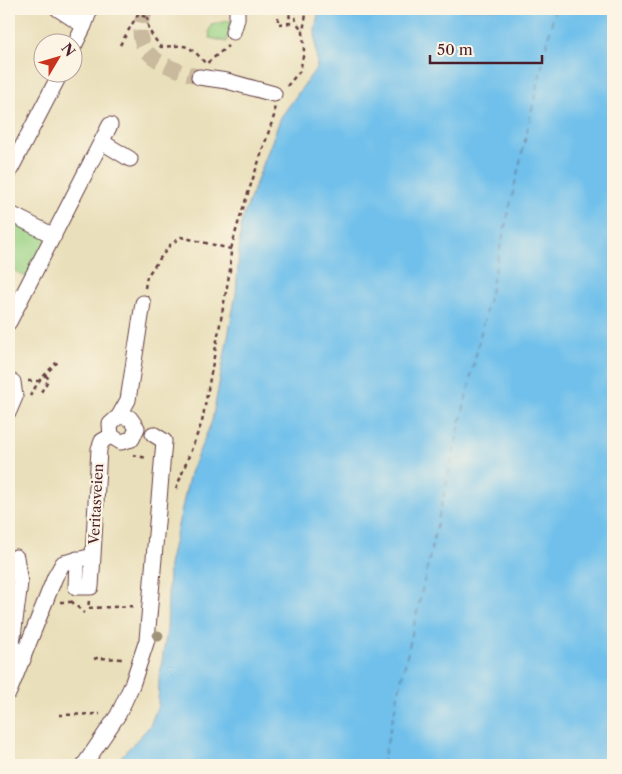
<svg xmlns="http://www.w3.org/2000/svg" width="622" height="774" font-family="'Libre Caslon Text',serif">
<rect width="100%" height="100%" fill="#fcf5e5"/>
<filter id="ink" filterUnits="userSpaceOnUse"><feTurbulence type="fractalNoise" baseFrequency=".02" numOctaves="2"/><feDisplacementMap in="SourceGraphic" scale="10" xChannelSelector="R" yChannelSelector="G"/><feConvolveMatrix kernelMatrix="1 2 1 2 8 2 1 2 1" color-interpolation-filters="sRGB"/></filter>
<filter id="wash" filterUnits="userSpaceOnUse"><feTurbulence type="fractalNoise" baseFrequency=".0096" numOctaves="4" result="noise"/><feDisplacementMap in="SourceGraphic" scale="20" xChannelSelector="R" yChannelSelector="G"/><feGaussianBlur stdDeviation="1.12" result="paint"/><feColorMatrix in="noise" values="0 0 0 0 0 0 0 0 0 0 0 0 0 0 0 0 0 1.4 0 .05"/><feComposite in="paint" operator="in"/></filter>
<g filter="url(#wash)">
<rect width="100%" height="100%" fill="#e9dfba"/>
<!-- green -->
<path fill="#99d284" stroke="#727858" d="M232 20 227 42 210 38 209 31 211 25Z
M9 216 51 237 30 279 9 268Z"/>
<!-- water -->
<path fill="#70c0eb" stroke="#5d708b" d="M319 9H613V765H113L150 726 158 705 159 680 167 630 169 565 190 473 212 421 236 294 241 223 281 117 317 67 315 29Z"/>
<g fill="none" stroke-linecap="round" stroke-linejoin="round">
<!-- ferry -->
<path stroke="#554f65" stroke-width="1" stroke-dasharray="6 5" stroke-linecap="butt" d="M382 765 555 9"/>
</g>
</g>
<g filter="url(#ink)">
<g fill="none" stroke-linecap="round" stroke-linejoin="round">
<!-- minor-tunnel -->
<path stroke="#c9b99d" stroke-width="15" stroke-dasharray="15 8" stroke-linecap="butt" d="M147 9C145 13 142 19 141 23 133 59 174 69 199 77"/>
<!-- minor casing -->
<g stroke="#623c40" stroke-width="17">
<path id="minor" d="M58 9 84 26 90 9
M233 32 237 19V9
M72 50 84 26
M199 77 227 81 274 94
M102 142 130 159
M9 172 61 72
M9 213 54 236
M9 322 110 125
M9 380 13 382 15 397 9 411
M119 416 128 400 143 303
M119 416 130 418 137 428 132 439 121 442 111 436 110 424Z
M16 557 20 583 12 644 23 660
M77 559 76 587H91L93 556
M9 692 55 577 63 563 93 556 99 449 102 441 111 436
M84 765 118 715 132 685 147 640 164 441 153 434"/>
</g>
<!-- path -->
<path stroke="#623c40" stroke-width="2.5" stroke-dasharray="4 4" stroke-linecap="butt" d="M150 9C143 25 151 34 161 47 187 45 188 43 206 64L228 46
M278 9V24L290 23 289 9
M294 9 296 22 303 31
M120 45 138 14 146 17
M287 86 300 71 304 52 303 31 307 9
M9 274 16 278
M145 288 147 276 170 245 181 237 231 249
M28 381H39
M41 392 49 379 45 375
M30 396 39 381 56 363 59 366
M133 455 147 458
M176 489 202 422 230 270 231 249 239 220 275 113 274 107
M71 601 84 613
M89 601 88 608 136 606
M60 602H71
M94 659 97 658 125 659
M59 715 100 714"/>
<!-- minor -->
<use href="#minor" stroke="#fff" stroke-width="15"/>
</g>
<!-- trees -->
<circle fill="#9f937a" cx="158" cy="636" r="5.5"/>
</g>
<g text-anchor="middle" stroke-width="4.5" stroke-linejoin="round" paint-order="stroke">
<!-- street labels -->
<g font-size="14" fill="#4a1f2b" stroke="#fcf5e5">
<text transform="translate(96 504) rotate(-87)" y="5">Veritasveien</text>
</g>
</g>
<!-- margin -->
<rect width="622" height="774" fill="none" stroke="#fcf5e5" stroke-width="30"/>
<!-- north arrow -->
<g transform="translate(58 58) rotate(52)"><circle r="24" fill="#fcf5e5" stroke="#b59f9b"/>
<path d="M0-4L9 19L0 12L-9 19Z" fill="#c8321e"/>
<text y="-8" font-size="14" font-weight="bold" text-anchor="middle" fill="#4a1f2b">N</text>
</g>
<!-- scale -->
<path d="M430 55v8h112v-8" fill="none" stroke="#4a1f2b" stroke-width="2.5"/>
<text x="437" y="55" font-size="15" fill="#4a1f2b" stroke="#fcf5e5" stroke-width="4" paint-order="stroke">50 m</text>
</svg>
